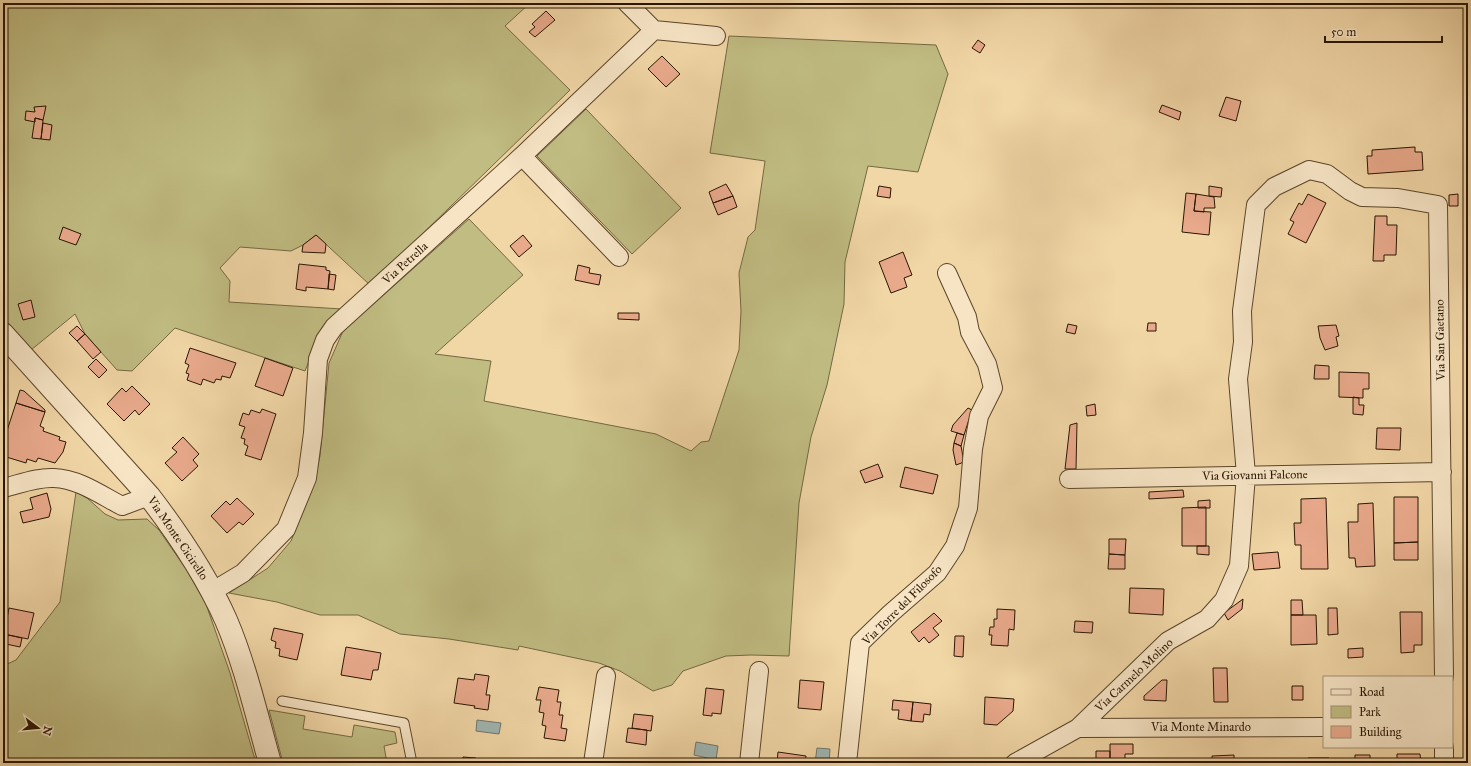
<svg xmlns="http://www.w3.org/2000/svg" width="1471" height="766" font-family="'IM FELL Great Primer',serif">
<rect width="100%" height="100%" fill="#f1d6a6"/>
<filter id="stains"><feTurbulence type="fractalNoise" baseFrequency=".005" numOctaves="4"/><feColorMatrix values="0 0 0 0 .2 0 0 0 0 .09 0 0 0 0 .02 0 0 0 .5 -.17"/></filter>
<radialGradient id="worn" r=".72"><stop offset=".6" stop-color="#630" stop-opacity="0"/><stop offset="1" stop-color="#630" stop-opacity=".3"/></radialGradient>
<!-- green -->
<path fill="#c0bc82" stroke="#746842" d="M3 3H530L505 26 570 90 370 285 316 235 303 245 291 251 240 247 220 268 230 281 229 302 342 309 320 333 305 371 175 328 132 371 117 370 85 334 75 314 31 350 3 320Z
M729 36 936 45 948 74 918 172 868 166 845 262 844 304 827 385 811 437 799 503 789 656 751 655 726 656 683 671 672 685 653 691 620 671 599 663 519 646 518 650 449 639 400 634 358 615H320L277 602 229 593 268 568 291 541 311 492 316 474 320 456 329 363 343 331 469 219 523 275 435 354 491 361 484 401 656 434 691 451 701 442 709 441 739 350 741 311 739 273 748 237 755 230 765 161 710 153Z
M586 109 681 208 632 254 537 156Z
M76 492 87 498 105 514 118 520 147 519 159 530 186 569 206 604 230 673 256 763H3V666L16 660 60 602Z
M269 710 305 716 303 729 352 737 354 725 395 732 397 743 384 746 387 763H283Z"/>
<!-- water -->
<path fill="#9fb6b3" stroke="#70766c" d="M477 720 501 723 499 734 476 731Z
M696 742 718 746 716 760 694 755Z
M817 748 830 749 829 763H815Z"/>
<!-- building -->
<path fill="#e9aa8c" stroke="#291501" d="M546 11 555 20 535 37 529 32 535 27 532 24Z
M978 40 985 45 980 53 972 48Z
M662 56 680 74 666 87 648 69Z
M1226 97 1241 101 1236 121 1219 116Z
M1162 105 1181 112 1179 120 1159 112Z
M46 106 43 120 35 118V122L25 120 26 111 35 112 34 107Z
M35 118 43 120 41 139 32 138Z
M43 123 52 125 50 140 41 139Z
M1415 147V152H1422L1423 170 1368 174 1367 156H1372V150Z
M726 184 733 196 713 203 709 192Z
M879 186 891 188 890 198 877 196Z
M1209 186 1222 188 1221 197 1209 196Z
M1186 193 1196 194 1194 211 1211 212 1209 235 1182 232Z
M1196 194 1214 197 1215 208H1204V212L1194 211Z
M1308 194 1326 203 1306 243 1288 234 1294 222 1290 220 1299 203 1302 205Z
M1458 194V206H1449V195Z
M733 196 737 207 718 215 713 203Z
M1375 216H1387V225H1397L1396 255H1384V261H1373Z
M63 227 81 234 76 245 59 239Z
M316 235 326 244 325 253 302 252 303 245Z
M523 235 532 246 519 257 510 246Z
M903 252 912 275 904 278 907 287 891 293 879 262Z
M299 264 326 267V270L330 271 328 289 306 287V291L296 289Z
M578 265 590 268 589 273 601 275 599 285 575 280Z
M329 274 336 275 334 290 328 289Z
M31 300 35 317 23 320 18 304Z
M618 313H639V320L618 319Z
M1148 323H1156V331H1147Z
M1068 324 1077 326 1075 334 1066 332Z
M1336 325 1339 336 1336 337 1338 346 1325 350 1320 338 1318 326Z
M77 326 85 334 77 341 69 333Z
M85 334 101 352 93 359 77 341Z
M190 348 236 363 230 378 222 376 221 380 216 379 214 383 203 379 201 385 187 380 189 374 186 373 189 365 185 363Z
M265 358 293 368 283 396 255 386Z
M96 359 107 370 99 378 88 367Z
M1315 365 1329 366V379H1314Z
M1339 372 1369 373V389H1363V398L1339 397Z
M132 386 150 404 139 415 135 410 124 421 107 404 122 388 126 392Z
M20 390 24 391 45 410V412L16 403Z
M1353 397 1359 398V405H1364L1363 415 1353 414Z
M16 403 45 412 40 426 44 428 43 431 60 437 59 440 66 442 63 452 55 463 38 458 36 462 27 459 26 463 3 456V443Z
M1095 404 1096 415 1087 416 1086 406Z
M968 408 972 410 964 435 951 431 953 425Z
M262 409 276 414 261 460 245 455 248 446 244 444 245 439 241 438 245 427 239 425 243 413 249 415 251 410 260 413Z
M1077 423 1076 469H1065L1070 425Z
M1377 428H1401L1400 450 1376 449Z
M957 433 964 435 961 446 954 443Z
M183 437 199 454 193 460 198 466 182 481 165 463 177 452 172 448Z
M954 443 961 446 964 462 956 465 953 450Z
M878 464 883 477 865 483 860 471Z
M905 467 938 475 933 494 900 487Z
M1183 490 1184 497 1149 499V492Z
M47 493 51 509 49 517 23 523 20 512 33 509 30 498Z
M1394 497H1418V542L1394 543Z
M237 498 254 514 243 525 239 522 227 533 211 516 226 501 230 505Z
M1326 498 1328 569H1301V545H1295L1294 523H1301V499Z
M1210 500V508H1198V501Z
M1373 503 1375 566 1356 567 1355 558H1349L1348 522H1358V504Z
M1206 507V546H1182V508Z
M1109 539H1126L1125 555 1109 554Z
M1418 542V560H1394V543Z
M1197 546H1209V555L1197 554Z
M1278 552 1280 568 1254 570 1252 554Z
M1109 554 1125 555V569H1108Z
M1130 588 1164 589 1163 615 1129 613Z
M1466 597H1468V630H1466Z
M1243 599 1242 609 1228 620 1224 613Z
M1291 600H1302L1303 615H1291Z
M9 608 34 613 28 639 4 634Z
M1328 608H1337L1338 634 1328 635Z
M997 609 1015 610 1014 630 1009 629 1008 646 991 645 992 635H989L990 627H994V619H997Z
M1400 612H1422V645H1414V652L1401 653Z
M934 613 942 621 933 628 939 635 929 643 924 637 919 642 911 632Z
M1291 615H1316L1317 644 1291 645Z
M1075 621 1093 622 1092 633 1074 632Z
M274 628 303 634 297 660 279 656 280 649 275 648 276 642 271 640Z
M8 635 22 638 20 647 6 644Z
M955 636H964L963 657 954 656Z
M346 647 381 653 378 670H373L371 680 341 675Z
M1363 648V657L1348 658V649Z
M1213 668H1227L1228 702H1214Z
M475 674 489 676 486 695H490L488 710 474 708 475 706 454 703 458 678 474 680Z
M800 680 824 682 821 710 798 708Z
M1162 680H1167L1166 701 1144 700V696Z
M1292 686H1303V700H1292Z
M539 687 559 690 557 702H561L559 715H563L561 728 567 729 565 741 544 738 546 726 542 725 544 713 539 712 541 700H536Z
M706 688 724 690 721 714 712 713V716L703 715Z
M985 697 1014 699 1013 711 997 725 984 724Z
M893 700 913 702 911 721 898 719 899 710H892Z
M913 702 931 704 930 715 924 714 923 722 911 721Z
M634 714 653 716 651 731 632 728Z
M628 728 647 730 646 745 626 742Z
M1110 744H1133V754H1125V763H1110Z
M1096 751H1110V763H1096Z
M778 752 806 756 805 763H777Z
M1397 754H1420L1421 763H1397Z
M1234 755V763H1212V756Z
M1355 755H1370V763H1355Z
M463 757 476 758V763H454V761L462 762Z
M1308 758H1329L1330 763H1308Z
M1260 759H1281V763H1260Z"/>
<g fill="none" stroke-linecap="round" stroke-linejoin="round">
<!-- service casing -->
<g stroke="#5b452a" stroke-width="11">
<path id="service" d="M282 701 404 723 412 763"/>
</g>
<!-- minor casing -->
<g stroke="#5b452a" stroke-width="20">
<path id="minor" d="M627 3 654 30
M522 156 619 257
M1069 479 1442 472
M3 488C20 484 37 477 54 478 79 479 101 495 122 506L149 496
M213 591 243 573 286 529 307 478 313 433 318 359 325 340 334 327 522 156 654 30 716 36
M1078 728 1324 727
M593 763 606 676
M749 763 759 671
M847 763 860 643 891 613 937 573 955 546 968 508 973 449 979 416 993 388 987 364 970 332 967 317 947 273
M1015 763 1078 728 1168 641 1207 619 1224 600 1239 566 1246 475 1238 379 1243 342 1242 311 1256 205 1274 187 1309 170 1327 174 1350 191 1362 197 1398 198 1438 205 1444 677
M1444 763V747"/>
</g>
<!-- tertiary casing -->
<g stroke="#5b452a" stroke-width="24">
<path id="tertiary" d="M3 334 149 496C179 535 206 575 226 620 245 664 257 717 270 763"/>
</g>
<!-- service -->
<use href="#service" stroke="#f6e4c5" stroke-width="9"/>
<!-- minor -->
<use href="#minor" stroke="#f6e4c5" stroke-width="18"/>
<!-- tertiary -->
<use href="#tertiary" stroke="#f6e4c5" stroke-width="22"/>
</g>
<g text-anchor="middle" stroke-width="3" stroke-linejoin="round" paint-order="stroke">
<!-- street labels -->
<g font-size="12" fill="#291501" stroke="#f6e4c5">
<text transform="translate(405 263) rotate(-42)" y="4">Via Petrella</text>
<text transform="translate(1440 340) rotate(-91)" y="4">Via San Gaetano</text>
<text transform="translate(1255 475) rotate(-1)" y="4">Via Giovanni Falcone</text>
<text transform="translate(178 538) rotate(56)" y="4">Via Monte Cicirello</text>
<text transform="translate(902 605) rotate(-45)" y="4">Via Torre del Filosofo</text>
<text transform="translate(1134 675) rotate(-43)" y="4">Via Carmelo Molino</text>
<text x="1201" y="731">Via Monte Minardo</text>
</g>
</g>
<!-- margin -->
<rect width="1471" height="766" fill="none" stroke="#f1d6a6" stroke-width="16"/>
<rect x="4" y="4" width="1463" height="758" fill="none" stroke="#291501" stroke-width="2"/>
<rect x="8" y="8" width="1455" height="750" fill="none" stroke="#291501"/>
<!-- legend -->
<rect x="1323" y="676" width="130" height="72" fill="#f6e4c5" stroke="#a49177"/>
<rect x="1331" y="689" width="20" height="6" fill="#f6e4c5" stroke="#a49177"/>
<text x="1359" y="696" font-size="12" fill="#291501">Road</text>
<rect x="1331" y="706" width="20" height="12" fill="#c0bc82" stroke="#a49177"/>
<text x="1359" y="716" font-size="12" fill="#291501">Park</text>
<rect x="1331" y="726" width="20" height="12" fill="#e9aa8c" stroke="#a49177"/>
<text x="1359" y="736" font-size="12" fill="#291501">Building</text>
<!-- north arrow -->
<g transform="translate(38 728) rotate(106)" stroke="#f6e4c5" stroke-width="3" paint-order="stroke">
<path d="M0-3L7 15L0 10L-7 15Z" fill="#291501"/>
<text y="-6" font-size="11" font-weight="bold" text-anchor="middle" fill="#291501">N</text>
</g>
<!-- scale -->
<path d="M1325 36v6h117v-6" fill="none" stroke="#291501" stroke-width="2"/>
<text x="1331" y="36" font-size="12" fill="#291501" stroke="#f6e4c5" stroke-width="3" paint-order="stroke">50 m</text>
<rect width="100%" height="100%" filter="url(#stains)"/>
<rect width="100%" height="100%" fill="url(#worn)"/>
</svg>
